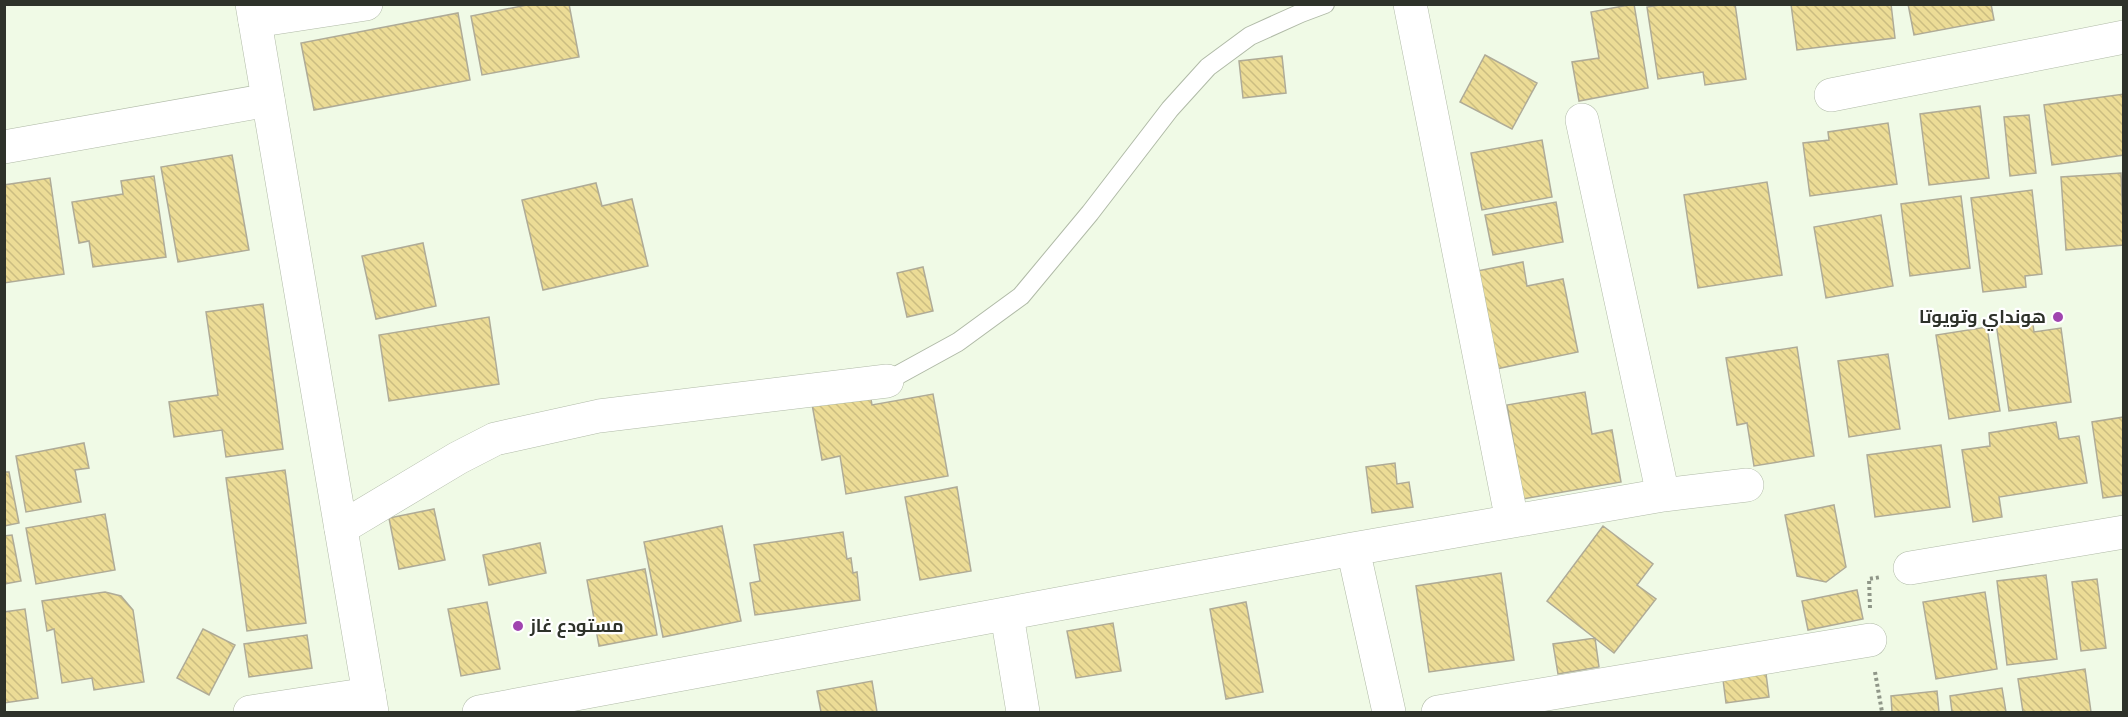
<svg xmlns="http://www.w3.org/2000/svg" width="2128" height="717" font-family="'Space Grotesk',Cairo,sans-serif">
<defs>
<pattern id="building-back-hatch" width="6" height="6" patternUnits="userSpaceOnUse" patternTransform="scale(1.5)"><rect width="6" height="6" fill="#ecdc96"/><path d="M-1 5l2 2M0 0l6 6M5-1l2 2" fill="none" stroke="#cbbd81"/></pattern>
</defs>
<rect width="100%" height="100%" fill="#f0fae6"/>
<!-- building -->
<path fill="url(#building-back-hatch)" stroke="#afab97" stroke-width="1.5" d="M532 4H569L579 57 482 75 471 16Z
M1634 4 1648 88 1579 101 1572 62 1599 58 1591 12Z
M1666 4H1735L1746 79 1705 85 1703 72 1658 79 1647 7Z
M1791 4H1891L1895 38 1797 50Z
M1908 4H1991L1994 20 1914 35Z
M458 13 470 80 314 110 301 43Z
M1485 55 1537 83 1512 129 1460 102Z
M1282 56 1286 93 1243 98 1239 61Z
M2124 94V155L2052 165 2044 105Z
M1980 106 1989 178 1929 185 1920 114Z
M2029 115 2036 173 2010 176 2004 117Z
M1888 123 1897 184 1810 196 1803 143 1829 140 1828 132Z
M1542 140 1552 197 1482 210 1471 153Z
M232 155 249 250 178 262 161 167Z
M2121 173 2124 245 2066 250 2061 177Z
M154 176 166 257 93 267 89 241 79 243 72 202 123 194 121 181Z
M50 178 64 274 4 283V185Z
M1767 182 1782 275 1698 288 1684 195Z
M596 183 602 206 632 199 648 266 543 290 522 200Z
M2032 190 2042 274 2025 276 2026 287 1983 292 1971 198Z
M1961 196 1970 268 1910 276 1901 204Z
M1556 202 1563 242 1493 255 1485 215Z
M1881 215 1893 286 1826 298 1814 227Z
M423 243 436 306 376 319 362 256Z
M1523 262 1527 286 1563 279 1578 352 1496 369 1477 271Z
M923 267 933 311 907 317 897 273Z
M263 304 283 449 226 457 222 430 174 437 169 402 218 395 206 312Z
M489 317 499 384 389 401 379 335Z
M2032 317 2034 332 2061 328 2071 402 2009 411 1996 323Z
M1987 327 2000 411 1949 419 1936 335Z
M1797 347 1814 456 1754 466 1747 423 1737 425 1726 358Z
M1888 354 1900 429 1849 437 1838 361Z
M1585 392 1592 434 1612 430 1621 482 1523 499 1507 405Z
M870 394 872 405 933 394 948 476 846 494 840 456 822 460 812 404Z
M2124 417V495L2103 498 2092 422Z
M2056 422 2059 439 2079 436 2087 483 1999 497 2002 517 1973 522 1962 450 1990 446 1989 433Z
M84 443 89 468 75 470 81 502 26 512 16 456Z
M1941 445 1950 507 1875 517 1867 455Z
M1395 463 1397 484 1409 482 1413 507 1372 513 1366 467Z
M285 470 306 623 247 631 226 478Z
M4 472H9L19 523 4 526Z
M957 487 971 571 920 580 905 497Z
M1834 505 1846 567 1826 582 1797 576 1785 515Z
M434 509 445 560 399 569 389 518Z
M105 514 115 570 36 584 26 528Z
M722 526 741 621 663 637 644 542Z
M1603 526 1653 564 1637 585 1656 599 1614 653 1547 601Z
M843 532 847 559 851 558 853 573 857 572 860 600 755 615 750 583 760 581 754 545Z
M12 535 21 581 4 584V536Z
M540 543 546 573 489 585 483 555Z
M645 569 657 635 599 646 587 580Z
M1501 573 1514 660 1429 672 1416 586Z
M2046 575 2057 659 2007 665 1997 581Z
M2097 579 2106 648 2081 651 2072 582Z
M1857 590 1863 619 1808 630 1802 601Z
M105 592 121 596 133 610 144 682 94 690 92 678 62 683 54 629 47 631 42 601Z
M1985 592 1997 669 1936 679 1923 602Z
M487 602 500 669 461 676 448 609Z
M1246 602 1263 692 1226 699 1210 609Z
M25 609 38 698 4 703V612Z
M1113 623 1121 671 1076 678 1067 631Z
M203 629 235 645 209 695 177 678Z
M307 635 312 668 249 677 244 644Z
M1595 638 1599 667 1558 674 1553 644Z
M1765 666 1769 697 1726 703 1722 672Z
M2085 669 2091 712H2023L2018 679Z
M872 681 877 712H821L817 691Z
M2002 688 2006 712H1952L1950 696Z
M1937 691 1939 712H1892L1891 696Z"/>
<g fill="none" stroke-linecap="round" stroke-linejoin="round">
<!-- lane casing -->
<g stroke="#b0baa7" stroke-width="20">
<path id="lane" d="M887 381 958 342 1021 296 1090 213 1170 109 1208 67 1250 36 1301 13 1325 4"/>
</g>
<!-- street casing -->
<g stroke="#b0baa7" stroke-width="34">
<path id="street" d="M1410 4 1512 521
M255 21 366 4
M1831 95 2124 37
M1582 120 1663 495
M4 147 268 100
M341 528 458 458 495 439 599 416 887 381
M1353 549 1389 712
M1910 568 2124 532
M1007 615 1023 712
M250 712 369 694
M479 712 1353 549 1663 495 1747 485
M1438 712 1870 640"/>
</g>
<!-- secondary casing -->
<g stroke="#b0baa7" stroke-width="34">
<path id="secondary" d="M252 4 372 712"/>
</g>
<!-- path -->
<path stroke="#8f9688" stroke-width="4" stroke-dasharray="3 3" stroke-linecap="butt" d="M1870 608 1869 579 1881 577
M1875 672 1882 712"/>
<!-- lane -->
<use href="#lane" stroke="#fff" stroke-width="18"/>
<!-- street -->
<use href="#street" stroke="#fff" stroke-width="33"/>
<!-- secondary -->
<use href="#secondary" stroke="#fff" stroke-width="33"/>
</g>
<!-- markers -->
<g fill="#a044af" stroke="#fff" stroke-width="2">
<circle cx="2058" cy="317" r="6"/>
<circle cx="518" cy="626" r="6"/>
</g>
<g text-anchor="middle" stroke-width="4.5" stroke-linejoin="round" paint-order="stroke">
<!-- poi labels -->
<g font-size="18" font-weight="bold" fill="#2e322a" stroke="#fff" text-anchor="end">
<text x="2046" y="323">هونداي وتويوتا</text>
<text x="530" y="632" text-anchor="start">مستودع غاز</text>
</g>
</g>
<!-- border -->
<rect width="2128" height="717" fill="none" stroke="#2e322a" stroke-width="12"/>
</svg>
